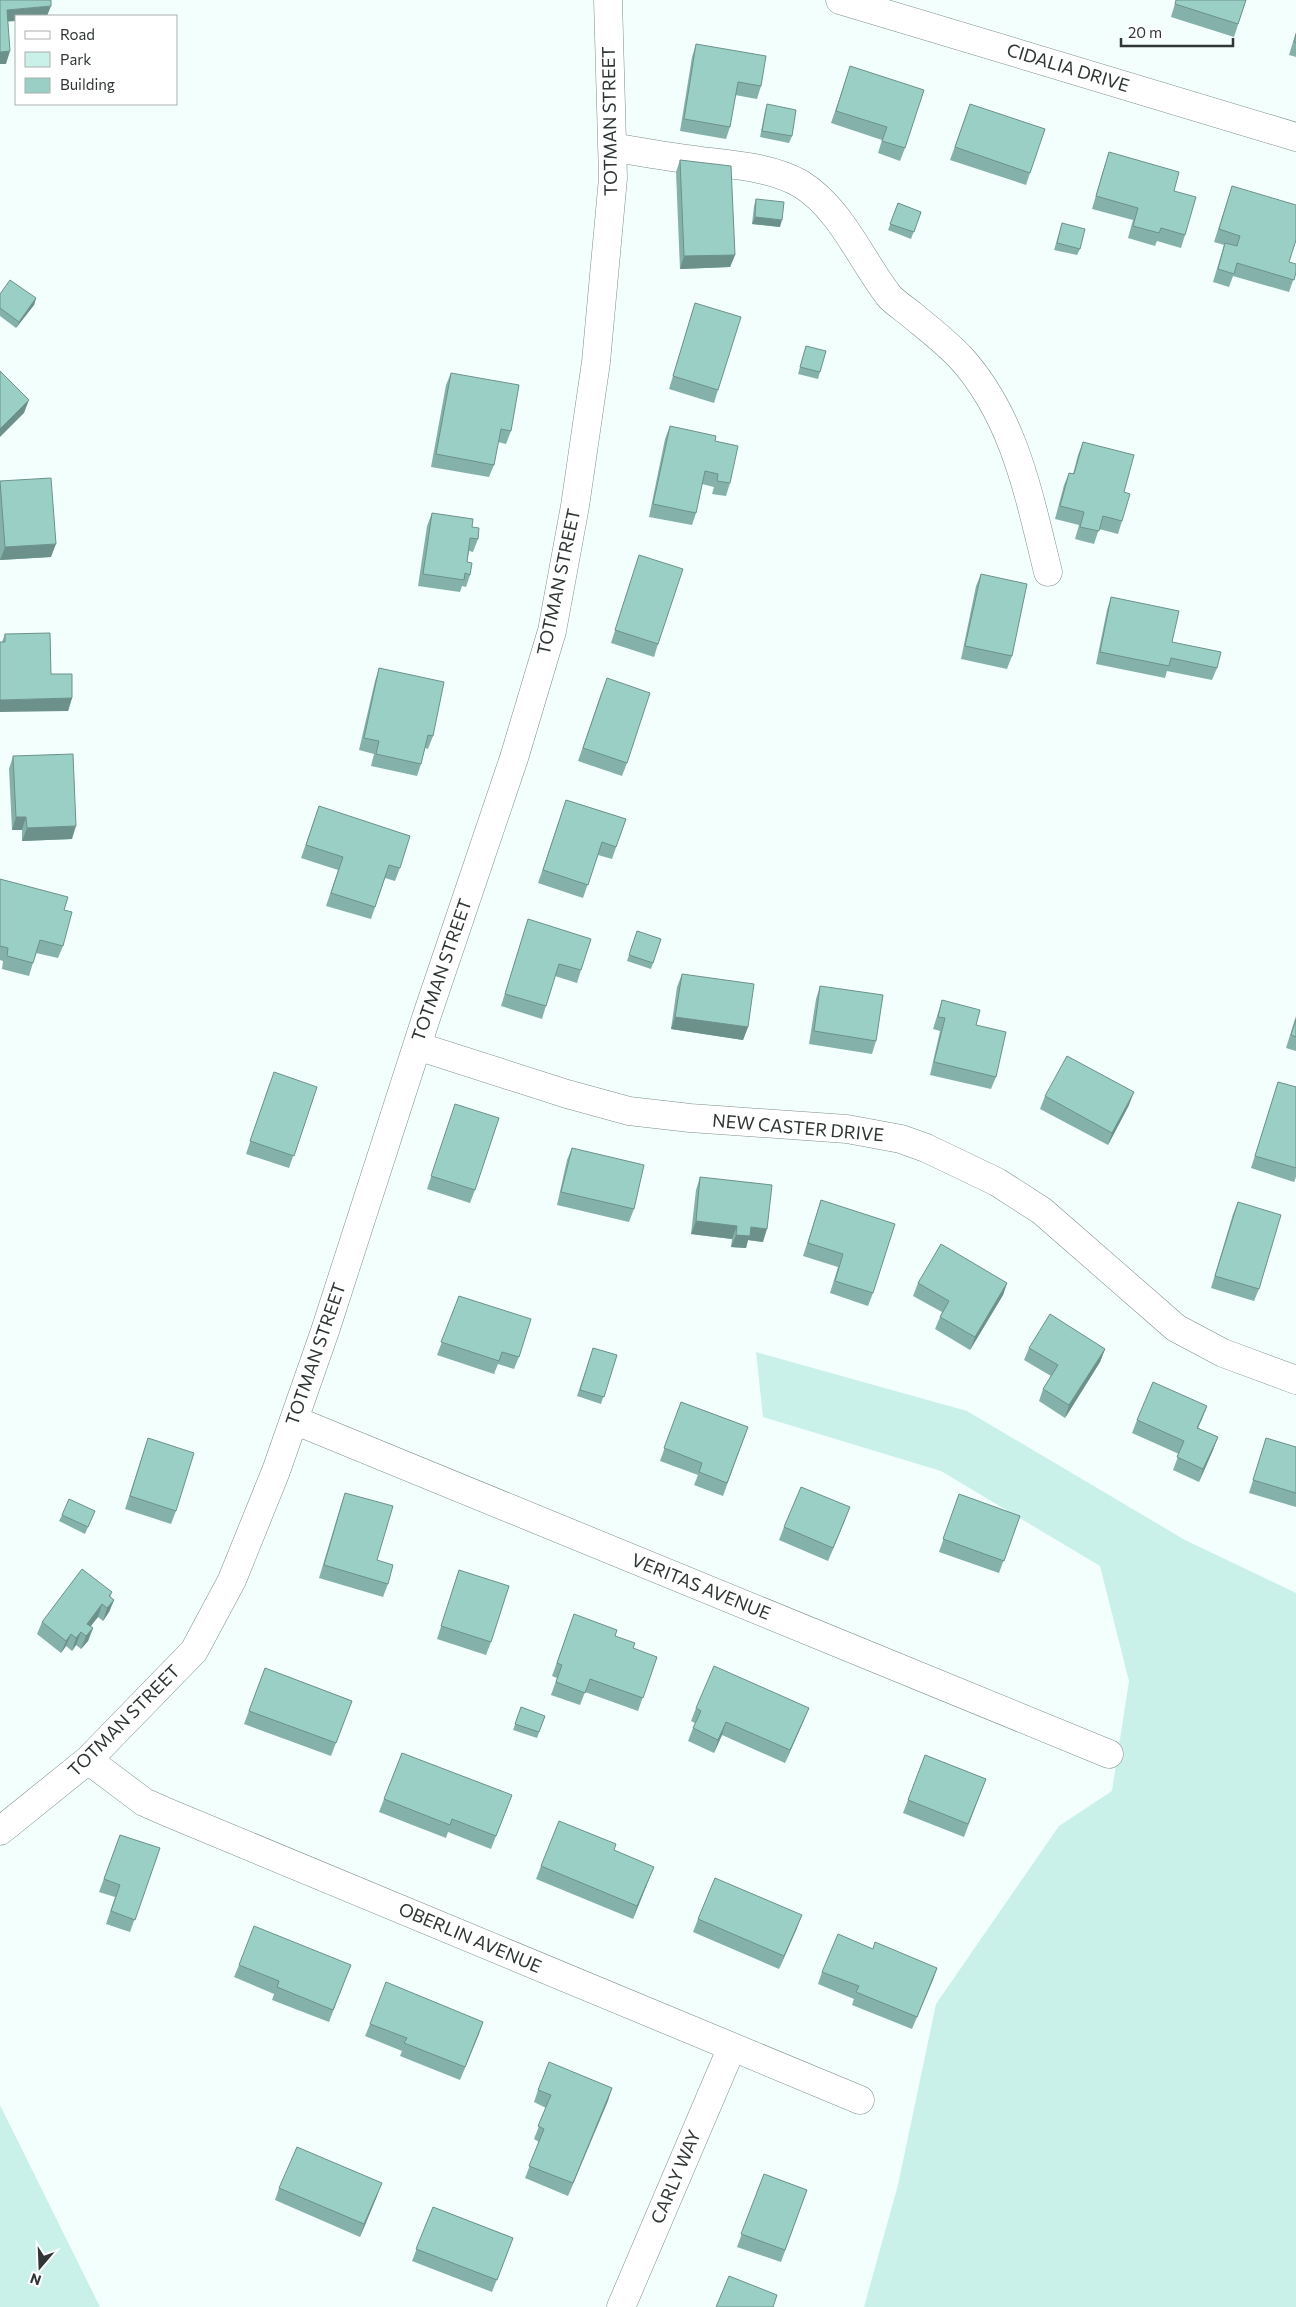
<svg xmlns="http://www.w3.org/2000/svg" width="1296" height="2307" font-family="Commissioner,sans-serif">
<rect width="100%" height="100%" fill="#f3fffc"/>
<!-- green -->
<path fill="#c9f0e9" d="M756 1352 967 1411 1185 1540 1296 1593V2307H864L898 2185 936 2004 1059 1826 1112 1791 1129 1681 1100 1566 941 1471 763 1417Z
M0 2105 100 2307H0Z"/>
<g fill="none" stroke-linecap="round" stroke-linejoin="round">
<!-- minor casing -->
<g stroke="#7d8f8c" stroke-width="29">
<path id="minor" d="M840 0 1296 137
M612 147C640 152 667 157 695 160 730 165 769 166 801 184 841 209 861 260 889 296 895 303 905 309 912 315 929 329 946 342 961 358 1015 418 1029 496 1048 572
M417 1046 567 1094 629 1111 690 1118 847 1129 901 1139 926 1148 997 1182 1042 1211 1176 1328 1223 1353 1296 1380
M294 1420 1109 1754
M88 1760 144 1802 169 1813 860 2100
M0 1831 88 1760 194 1651 232 1580 276 1471 325 1331 426 1018 514 758 552 631 575 506 596 362 613 178 608 0
M621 2307 732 2047"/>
</g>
<!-- minor -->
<use href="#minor" stroke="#fff" stroke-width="28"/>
</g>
<!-- wall -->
<path fill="#84b2aa" d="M1176 0H1246L1234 37 1171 17Z
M1296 32V57L1289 55Z
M696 44 761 86 757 99 735 95 730 127 726 139 680 131 692 57Z
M846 79 905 148 900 161 878 153 882 140 831 123Z
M767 104 792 136 789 143 760 137 765 111Z
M970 104 1030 173 1026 185 950 160Z
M1109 152 1174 191 1185 235 1181 248 1157 241 1155 246 1128 238 1133 220 1092 209 1105 164Z
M680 160 735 255 730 267 680 269 676 172Z
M1232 186 1296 272 1289 292 1233 276 1229 287 1213 282 1224 245 1214 242Z
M756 199 780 227 752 224 754 206Z
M898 203 921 212 911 239 888 230Z
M1062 223 1080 249 1077 255 1054 250Z
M0 294 36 298 34 305 16 328 0 316Z
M695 303 718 390 714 403 669 389Z
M806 346 820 372 818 379 798 374Z
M451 373 511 431 506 444 498 442 494 465 489 477 431 467 446 385Z
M670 426 715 441 730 483 726 496 712 494 714 487 702 484 696 513 692 525 649 517 665 439Z
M1083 442 1124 492 1122 521 1118 534 1099 529 1094 544 1075 539 1079 525 1055 519 1064 485 1069 473 1073 474 1078 455Z
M0 481 51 557 0 560Z
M432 513 472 527 478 539 473 552 469 551 467 562 470 575 466 587 462 586 460 592 418 586 427 526Z
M639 555 658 644 654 657 611 643Z
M981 574 1012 656 1007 669 961 659 976 586Z
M1111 597 1172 642 1217 668 1212 680 1167 671 1165 678 1096 664 1107 610Z
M5 634 51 674 72 698 68 711 2 642Z
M379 668 433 736 428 749 425 748 421 764 417 776 371 766 374 754 359 750 375 681Z
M602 691 627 763 622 776 578 761Z
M13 756 72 839 22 841V830H12L9 769Z
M566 800 626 819 612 859 598 855 583 898 538 883Z
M319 806 400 868 395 881 385 878 371 919 326 906 338 870 301 858Z
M0 879 64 910 63 946 58 958 36 953 29 976 2 969 3 961 0 960Z
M528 919 581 970 577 983 555 976 542 1019 501 1006Z
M637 931 661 939 651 969 627 961Z
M682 974 748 1027 743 1040 671 1029 677 987Z
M820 986 876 1041 872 1054 809 1044 816 999Z
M942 1000 976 1025 996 1077 991 1089 930 1075 940 1031 933 1029 938 1013Z
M1296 1016V1051L1286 1048Z
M1278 1082 1296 1087V1177L1294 1182 1251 1168Z
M269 1085 317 1087 289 1168 246 1154Z
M1045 1096 1129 1105 1108 1145 1040 1109Z
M455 1104 475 1190 470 1203 427 1189Z
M572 1148 634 1209 629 1222 557 1205 567 1160Z
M700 1177 763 1242 748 1240 746 1248 731 1247 732 1239 691 1234 696 1190Z
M821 1200 873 1293 868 1306 830 1293 838 1267 803 1256Z
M1238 1202 1259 1289 1254 1301 1211 1288 1233 1214Z
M918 1283H1007L1003 1295 970 1350 935 1329 940 1317 942 1312 913 1296Z
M459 1296 519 1357 514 1369 498 1364 494 1374 437 1355Z
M593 1348 617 1355 601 1404 577 1396Z
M1029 1348 1105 1349 1100 1362 1065 1418 1039 1401 1043 1389 1051 1376 1024 1360Z
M681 1402 748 1427 723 1496 694 1485 698 1475 660 1461Z
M1207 1406 1198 1428 1218 1437 1213 1450 1199 1482 1173 1470 1179 1454 1132 1433 1137 1420Z
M148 1438 176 1511 171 1524 125 1509Z
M1266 1438 1296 1447V1507L1249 1493Z
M345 1493 388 1584 383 1597 319 1578 341 1505Z
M959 1494 1020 1516 999 1573 939 1552Z
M95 1511 85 1534 59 1521 62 1515Z
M845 1520 828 1561 779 1540 784 1527Z
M459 1570 491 1642 486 1655 437 1639Z
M112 1592 110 1597 114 1600 109 1612 103 1621 98 1617 90 1626 93 1628 88 1641 81 1649 76 1645 72 1651 66 1646 61 1653 37 1634 42 1622Z
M574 1614 615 1636 633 1649 657 1657 638 1711 585 1692 580 1705 551 1695 557 1678 552 1676Z
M265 1668 352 1701 331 1756 244 1724Z
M521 1707 545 1716 537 1738 513 1730Z
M696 1708 804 1720 785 1763 722 1735 714 1753 688 1741 695 1723 691 1721Z
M402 1753 507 1808 491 1849 448 1832 446 1838 379 1812Z
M925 1755 986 1779 964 1837 903 1813Z
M120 1835 160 1848 130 1932 106 1924 115 1897 99 1892Z
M541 1866 654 1867 633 1919 536 1879Z
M698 1919 797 1928 779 1969 693 1932Z
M873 1949 937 1968 912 2029 852 2005 854 1999 818 1984 822 1972Z
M239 1965H351L329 2022 272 2000 274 1994 234 1977Z
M483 2022 460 2080 400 2056 402 2051 365 2036 370 2024Z
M612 2088 568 2196 525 2178 539 2142 534 2139 546 2108 534 2102 538 2090Z
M764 2174 807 2190 781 2262 737 2247Z
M279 2188 377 2196 360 2237 275 2200Z
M433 2207 513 2238 492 2292 412 2261Z"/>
<!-- shaded-wall -->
<path fill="#6c918b" d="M51 6 47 16H16V21L2 22 7 10Z
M10 51 6 64H0V52Z
M755 217 782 220 780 227 752 224Z
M735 255 730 267 680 269 684 256Z
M36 298 34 305 16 328 19 322Z
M29 400 24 413 0 437V429Z
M56 544 51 557 0 560 5 547Z
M72 698 68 711 0 712V700Z
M16 817H26L22 830H12Z
M76 826 72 839 22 841 27 828Z
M675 1017 748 1027 743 1040 671 1029Z
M1134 1092 1129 1105 1108 1145 1112 1133Z
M696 1221 737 1226 732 1239 691 1234Z
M751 1227 767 1229 763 1242 748 1240 746 1248 731 1247 736 1235Z
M1007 1283 1003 1295 970 1350 975 1337Z
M1105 1349 1100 1362 1065 1418 1069 1405Z
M1207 1406 1202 1419 1192 1440 1197 1428Z
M1218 1437 1213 1450 1199 1482 1203 1469Z
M850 1507 845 1520 828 1561 833 1548Z
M114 1600 109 1612 103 1621 107 1608Z
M102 1604 98 1617 84 1635 87 1624Z
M93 1628 88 1641 81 1649 86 1636Z
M81 1632 76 1645 72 1651 76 1638Z
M71 1634 66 1646 61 1653 66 1641Z
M809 1708 804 1720 785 1763 790 1750Z
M726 1722 722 1735 714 1753 718 1740Z
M654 1867 649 1879 633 1919 637 1906Z
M802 1915 797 1928 779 1969 784 1956Z
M937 1968 933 1980 912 2029 917 2017Z
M483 2022 479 2034 460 2080 465 2067Z
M612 2088 608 2101 568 2196 573 2183Z
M382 2183 377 2196 360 2237 364 2224Z"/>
<!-- building -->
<path fill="#9acfc6" stroke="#6c918b" d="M0 0H51V6L7 10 10 51 0 52Z
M1176 0H1246L1238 24 1175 4Z
M1296 34V43L1294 42Z
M696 44 766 56 761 86 738 82 730 127 684 119Z
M850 66 924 90 905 148 882 141 887 127 836 111Z
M767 104 796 110 792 136 762 131Z
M970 104 1045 129 1030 173 955 147Z
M1109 152 1179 172 1174 191 1196 197 1185 235 1161 228 1159 233 1133 226 1138 208 1096 196Z
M680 160 731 166 735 255 684 256Z
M1232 186 1296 205V240L1289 262 1296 264V272L1294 280 1237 263 1234 274 1218 269 1225 243 1237 246 1240 236 1219 229Z
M756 199 784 202 782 220 755 217Z
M898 203 921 212 914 232 890 224Z
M1062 223 1085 229 1080 249 1057 243Z
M10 280 36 298 19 322 0 308V294Z
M695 303 741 317 718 390 673 376Z
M806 346 826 351 820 372 800 367Z
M0 371 29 400 0 429Z
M451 373 519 385 511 431 501 429 494 465 436 454Z
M670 426 716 436 715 441 738 446 730 483 717 481 718 474 705 471 696 513 653 504Z
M1083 442 1134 455 1124 492 1130 494 1122 521 1103 516 1099 531 1080 527 1084 512 1060 506 1069 473 1074 474Z
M51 478 56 544 5 547 0 481Z
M432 513 473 519 472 527 479 528 478 539 470 538 467 562 472 563 470 575 465 573 464 580 423 574Z
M639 555 683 569 658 644 615 630Z
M981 574 1027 584 1012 656 965 646Z
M1111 597 1179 611 1172 642 1221 652 1217 668 1171 658 1169 666 1100 652Z
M50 633 51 674H72V698L0 700V642H5V634Z
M379 668 444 682 433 736 428 735 421 764 376 754 379 741 364 738Z
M607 678 650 693 627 763 583 748Z
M73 754 76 826 27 828 26 817H16L13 756Z
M566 800 626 819 616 847 602 842 588 885 543 870Z
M319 806 410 836 400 868 389 865 375 907 331 893 343 857 306 845Z
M0 879 68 897 64 910 72 912 63 946 40 940 33 963 7 956 8 948 0 946Z
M528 919 591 939 581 970 559 964 546 1006 505 994Z
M637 931 661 939 653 963 629 955Z
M682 974 754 984 748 1027 675 1017Z
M820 986 883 995 876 1041 814 1031Z
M942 1000 980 1010 976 1025 1006 1032 996 1077 934 1062 945 1018 938 1017Z
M1296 1019V1037L1291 1035Z
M1067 1056 1134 1092 1112 1133 1045 1096Z
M274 1072 317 1087 294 1156 250 1141Z
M1278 1082 1296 1087V1168L1255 1156Z
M455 1104 499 1118 475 1190 431 1176Z
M572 1148 644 1165 634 1209 561 1192Z
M700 1177 772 1185 767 1229 751 1227 750 1236 736 1235 737 1226 696 1221Z
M821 1200 895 1224 873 1293 835 1281 843 1254 808 1243Z
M1238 1202 1281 1215 1259 1289 1215 1276Z
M941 1244 1007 1283 975 1337 940 1317 949 1301 918 1283Z
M459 1296 531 1319 519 1357 502 1352 499 1361 441 1342Z
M1050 1314 1105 1349 1069 1405 1043 1389 1058 1365 1029 1348Z
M593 1348 617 1355 604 1397 580 1390Z
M1153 1382 1207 1406 1197 1428 1218 1437 1203 1469 1177 1457 1184 1441 1137 1420Z
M681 1402 748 1427 727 1483 699 1472 702 1463 664 1448Z
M148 1438 194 1453 176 1511 130 1496Z
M1266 1438 1296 1447V1493L1253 1480Z
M801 1487 850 1507 833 1548 784 1527Z
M345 1493 393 1506 377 1560 393 1565 388 1584 324 1565Z
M959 1494 1020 1516 1004 1561 943 1539Z
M69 1499 95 1511 88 1527 62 1515Z
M82 1569 112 1592 109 1596 114 1600 107 1608 102 1604 87 1624 93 1628 86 1636 81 1632 76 1638 71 1634 66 1641 42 1622Z
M459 1570 509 1586 491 1642 441 1626Z
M574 1614 617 1630 615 1636 635 1643 633 1648 657 1657 643 1698 590 1679 585 1693 556 1682 562 1665 557 1663Z
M714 1666 809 1708 790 1750 726 1722 718 1740 693 1728 701 1711 696 1708Z
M265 1668 352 1701 336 1743 249 1711Z
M521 1707 545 1716 539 1732 515 1724Z
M402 1753 512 1795 496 1836 452 1819 450 1825 384 1799Z
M925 1755 986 1779 968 1824 908 1800Z
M559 1821 616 1844 614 1850 654 1867 637 1906 541 1866Z
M120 1835 160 1848 135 1920 111 1911 120 1885 104 1879Z
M715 1878 802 1915 784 1956 698 1919Z
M254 1926 351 1965 333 2010 277 1987 279 1981 239 1965Z
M838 1934 873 1949 875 1942 937 1968 917 2017 856 1992 859 1986 822 1972Z
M386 1982 483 2022 465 2067 404 2043 407 2038 370 2024Z
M549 2062 612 2088 573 2183 529 2166 544 2129 538 2126 551 2095 538 2090Z
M297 2147 382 2183 364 2224 279 2188Z
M764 2174 807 2190 785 2250 741 2234Z
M433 2207 513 2238 497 2280 416 2249Z
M729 2276 777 2295 773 2307H716Z"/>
<g text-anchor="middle" stroke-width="5" stroke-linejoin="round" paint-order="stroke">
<!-- street labels -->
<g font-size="18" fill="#2f3635" stroke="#fff">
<text transform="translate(1068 68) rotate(17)" y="6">CIDALIA DRIVE</text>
<text transform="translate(610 121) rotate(-91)" y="6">TOTMAN STREET</text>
<text transform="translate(559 582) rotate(-78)" y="6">TOTMAN STREET</text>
<text transform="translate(442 970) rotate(-71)" y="6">TOTMAN STREET</text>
<text transform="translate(798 1128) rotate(5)" y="6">NEW CASTER DRIVE</text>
<text transform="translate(316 1354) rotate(-71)" y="6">TOTMAN STREET</text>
<text transform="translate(701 1587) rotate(22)" y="6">VERITAS AVENUE</text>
<text transform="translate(124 1721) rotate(-45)" y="6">TOTMAN STREET</text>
<text transform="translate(470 1938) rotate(23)" y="6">OBERLIN AVENUE</text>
<text transform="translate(676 2177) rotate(-67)" y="6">CARLY WAY</text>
</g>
</g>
<!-- legend -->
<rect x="15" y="15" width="162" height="90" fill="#ffffff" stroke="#acafae"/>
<rect x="25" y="31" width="25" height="8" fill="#ffffff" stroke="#acafae"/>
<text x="60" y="40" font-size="15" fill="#2f3635">Road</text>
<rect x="25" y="52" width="25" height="15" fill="#c9f0e9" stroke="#acafae"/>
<text x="60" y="65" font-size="15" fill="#2f3635">Park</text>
<rect x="25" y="78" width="25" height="15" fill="#9acfc6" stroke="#acafae"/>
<text x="60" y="90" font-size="15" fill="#2f3635">Building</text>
<!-- north arrow -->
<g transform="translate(40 2267) rotate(199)" stroke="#ffffff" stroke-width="4" paint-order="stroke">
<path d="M0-4L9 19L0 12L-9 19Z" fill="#2f3635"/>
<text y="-8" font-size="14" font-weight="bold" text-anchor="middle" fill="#2f3635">N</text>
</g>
<!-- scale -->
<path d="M1121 38v8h112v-8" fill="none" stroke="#2f3635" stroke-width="2.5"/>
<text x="1128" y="38" font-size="15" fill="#2f3635" stroke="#ffffff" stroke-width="4" paint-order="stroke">20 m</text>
</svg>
